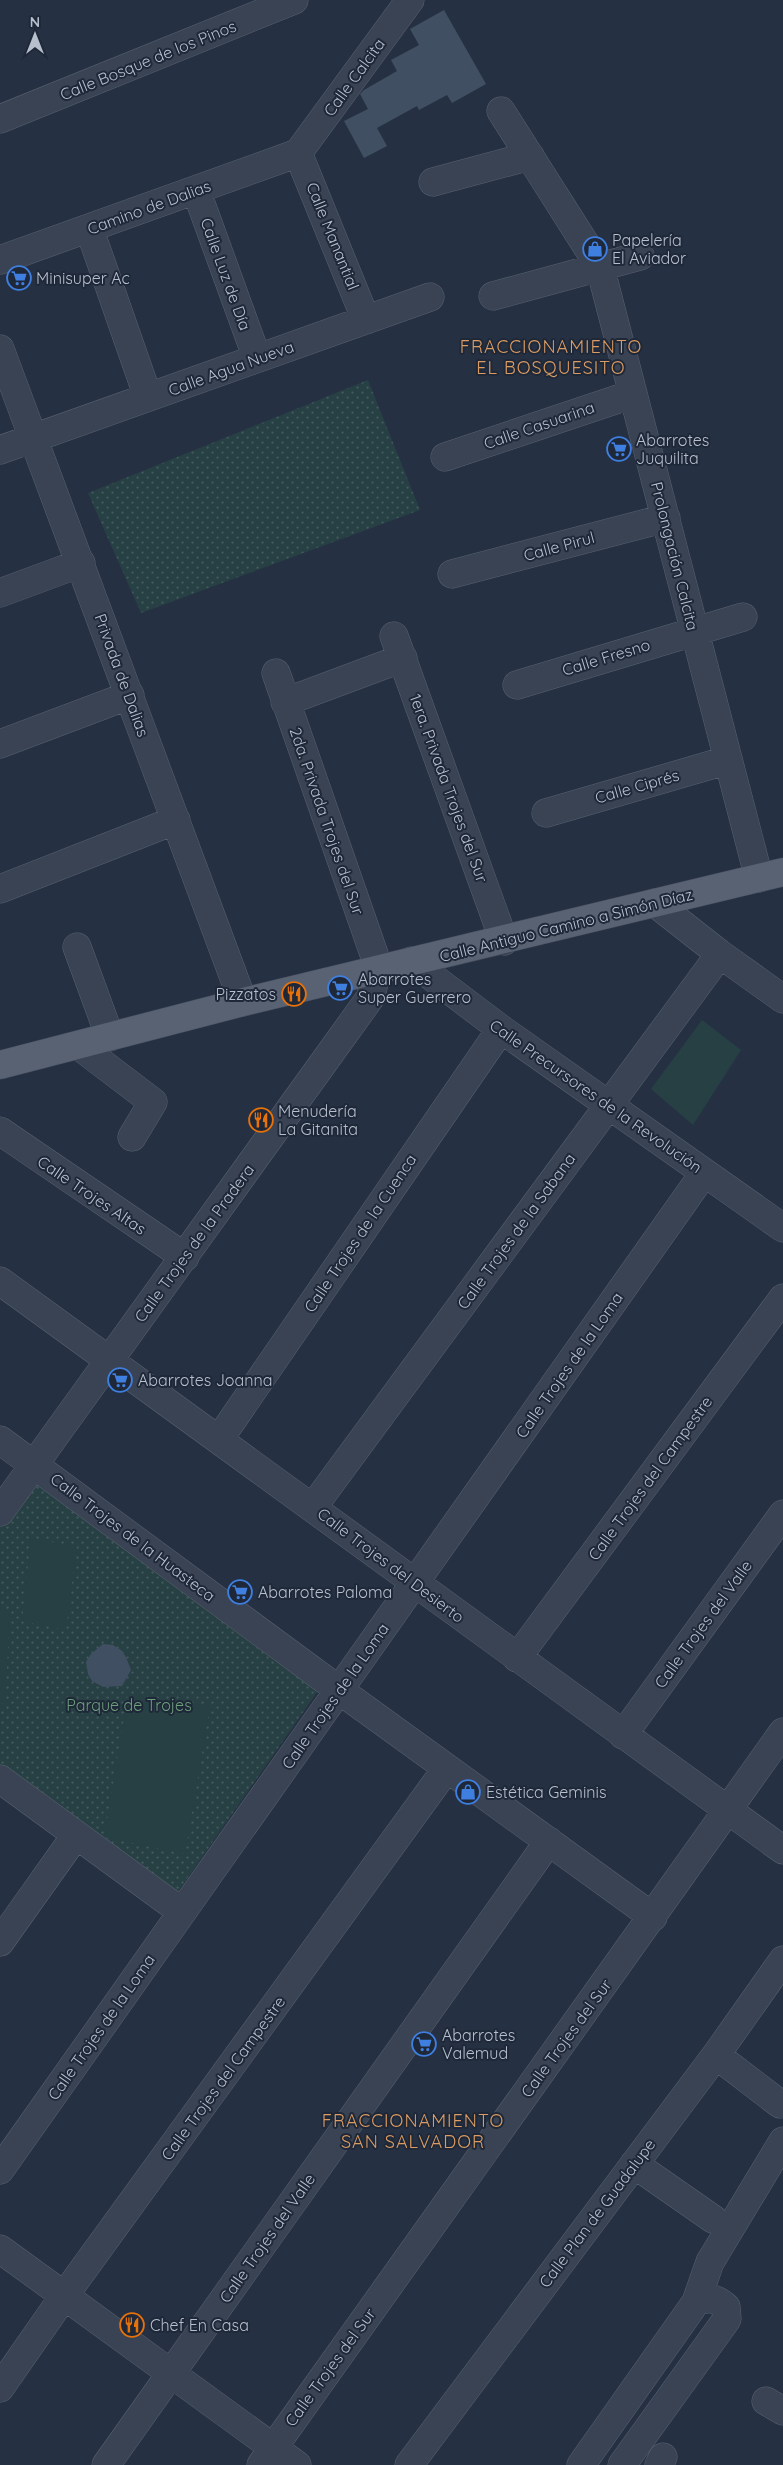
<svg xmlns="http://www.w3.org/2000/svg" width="783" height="2465" font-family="Quicksand,sans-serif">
<defs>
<pattern id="green-dots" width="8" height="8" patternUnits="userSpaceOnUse" patternTransform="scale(1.25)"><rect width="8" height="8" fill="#274044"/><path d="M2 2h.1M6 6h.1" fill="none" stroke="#445a5e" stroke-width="1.8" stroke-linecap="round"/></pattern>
</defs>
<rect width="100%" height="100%" fill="#253143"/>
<!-- green -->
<path fill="url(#green-dots)" d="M368 380 420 510 141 613 88 493Z
M36 1477 320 1688 175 1896 0 1768V1527Z"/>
<!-- pitch -->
<path fill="#274044" d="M702 1020 741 1050 693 1125 651 1089Z
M31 1539 77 1546 66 1630 22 1621Z
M0 1609 10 1611 5 1704 0 1703Z
M128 1694 210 1706 185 1854 104 1837Z"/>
<!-- building -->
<path fill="#414f63" d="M444 10 486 84 452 103 447 95 419 110 417 106 377 128 387 146 364 158 344 121 368 109 360 94 364 90 397 71 391 60 419 45 410 29Z
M103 1644 113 1645 121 1650 126 1657 131 1670 122 1686 103 1687 92 1681 88 1674 86 1662 91 1654Z"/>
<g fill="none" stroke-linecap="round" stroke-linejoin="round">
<!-- minor casing -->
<g stroke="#586170" stroke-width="29">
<path id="minor" d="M501 111 600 267 759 878
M0 119 294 0
M298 153 410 0
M298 153 366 320
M433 182 530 156
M196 190 257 358
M89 228 148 397
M0 260 298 153
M493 296 640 256
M0 349 243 1002
M0 450 430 297
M445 457 633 394
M452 574 666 518
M0 593 81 563
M394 636 504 941
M517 685 743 617
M285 702 403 658
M0 744 130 695
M546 813 728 760
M0 889 176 820
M655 903 720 954 783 999
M77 947 110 1037
M411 961 501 1029 783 1228
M78 1045 153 1102 132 1137
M0 1131 185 1257
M0 1281 783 1850
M220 1438 501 1029
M0 1440 339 1690 653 1917
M313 1507 720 954
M0 1512 370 998 378 969 374 954 276 673
M517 1658 783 1298
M623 1735 783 1514
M0 1779 182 1912
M0 1942 76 1835
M716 2055 780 2104
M634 2164 713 2219
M0 2170 704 1173
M0 2249 297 2465
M696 2302 710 2262 783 2141
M0 2388 64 2296 447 1768
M766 2401 783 2411
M106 2465 549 1841
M261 2465 783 1732
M409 2465 716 2055 783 1960
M581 2465 696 2302C708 2297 715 2297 726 2307L727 2319 622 2465
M659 2465 663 2457"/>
</g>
<!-- major casing -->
<g stroke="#444c5c" stroke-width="29">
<path id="major" d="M0 1065 243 1002 783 872"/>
</g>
<!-- minor -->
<use href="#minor" stroke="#3a4353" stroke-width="28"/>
<!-- major -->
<use href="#major" stroke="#586273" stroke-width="28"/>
</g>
<!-- icons -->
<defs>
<g id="shop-ring" transform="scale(1.25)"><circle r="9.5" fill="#1e2838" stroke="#3f7fe0" stroke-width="1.5"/><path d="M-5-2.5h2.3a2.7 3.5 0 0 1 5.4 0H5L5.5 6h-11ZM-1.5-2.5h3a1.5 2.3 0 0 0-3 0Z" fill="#3f7fe0"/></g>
<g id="supermarket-ring" transform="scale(1.25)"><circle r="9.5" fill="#1e2838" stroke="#3f7fe0" stroke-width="1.5"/><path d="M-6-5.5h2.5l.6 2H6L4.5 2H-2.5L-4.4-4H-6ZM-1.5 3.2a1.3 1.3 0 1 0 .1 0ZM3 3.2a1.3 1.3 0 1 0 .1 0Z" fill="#3f7fe0"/></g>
<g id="restaurant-ring" transform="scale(1.25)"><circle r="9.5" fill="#1e2838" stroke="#e8710a" stroke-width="1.5"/><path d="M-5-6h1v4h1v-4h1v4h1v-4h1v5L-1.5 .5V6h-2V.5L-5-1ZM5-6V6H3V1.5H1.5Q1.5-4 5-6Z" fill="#e8710a"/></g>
</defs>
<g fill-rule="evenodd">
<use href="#shop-ring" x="595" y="249"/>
<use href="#supermarket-ring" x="19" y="278"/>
<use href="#supermarket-ring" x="619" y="449"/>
<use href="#supermarket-ring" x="340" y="988"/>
<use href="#restaurant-ring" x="294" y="994"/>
<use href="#restaurant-ring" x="261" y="1120"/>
<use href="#supermarket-ring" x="120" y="1380"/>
<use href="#supermarket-ring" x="240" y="1592"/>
<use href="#shop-ring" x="468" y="1792"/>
<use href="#supermarket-ring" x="424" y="2044"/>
<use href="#restaurant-ring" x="132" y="2325"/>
</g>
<g text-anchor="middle" stroke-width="4" stroke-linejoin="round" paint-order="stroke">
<!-- street labels -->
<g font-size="16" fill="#b7bfcd" stroke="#1e2838">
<text transform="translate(148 60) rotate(-22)" y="6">Calle Bosque de los Pinos</text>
<text transform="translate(354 77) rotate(-54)" y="6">Calle Calcita</text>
<text transform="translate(149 207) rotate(-20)" y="6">Camino de Dalias</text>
<text transform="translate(333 236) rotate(68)" y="6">Calle Manantial</text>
<text transform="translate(226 274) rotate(70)" y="6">Calle Luz de Día</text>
<text transform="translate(231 368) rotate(-20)" y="6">Calle Agua Nueva</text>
<text transform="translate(539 425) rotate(-19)" y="6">Calle Casuarina</text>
<text transform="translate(559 546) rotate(-15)" y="6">Calle Pirul</text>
<text transform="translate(675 556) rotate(76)" y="6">Prolongación Calcita</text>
<text transform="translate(606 657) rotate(-17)" y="6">Calle Fresno</text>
<text transform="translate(122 675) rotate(70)" y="6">Privada de Dalias</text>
<text transform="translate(637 786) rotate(-16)" y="6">Calle Ciprés</text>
<text transform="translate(449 788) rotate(70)" y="6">1era. Privada Trojes del Sur</text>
<text transform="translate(327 821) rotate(71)" y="6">2da. Privada Trojes del Sur</text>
<text transform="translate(566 925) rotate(-14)" y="6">Calle Antiguo Camino a Simón Díaz</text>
<text transform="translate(596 1096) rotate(35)" y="6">Calle Precursores de la Revolución</text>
<text transform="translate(92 1195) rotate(34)" y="6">Calle Trojes Altas</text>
<text transform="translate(516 1231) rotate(-54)" y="6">Calle Trojes de la Sabana</text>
<text transform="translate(360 1233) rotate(-56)" y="6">Calle Trojes de la Cuenca</text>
<text transform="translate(194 1243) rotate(-54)" y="6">Calle Trojes de la Pradera</text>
<text transform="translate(569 1365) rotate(-55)" y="6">Calle Trojes de la Loma</text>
<text transform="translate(650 1478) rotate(-54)" y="6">Calle Trojes del Campestre</text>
<text transform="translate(133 1537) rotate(37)" y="6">Calle Trojes de la Huasteca</text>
<text transform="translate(391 1565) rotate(37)" y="6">Calle Trojes del Desierto</text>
<text transform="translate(703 1624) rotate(-54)" y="6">Calle Trojes del Valle</text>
<text transform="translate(335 1696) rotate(-55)" y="6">Calle Trojes de la Loma</text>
<text transform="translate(101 2027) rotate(-55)" y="6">Calle Trojes de la Loma</text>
<text transform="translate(566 2038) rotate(-54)" y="6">Calle Trojes del Sur</text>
<text transform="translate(223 2078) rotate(-54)" y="6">Calle Trojes del Campestre</text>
<text transform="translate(597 2213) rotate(-53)" y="6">Calle Plan de Guadalupe</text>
<text transform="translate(267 2238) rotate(-55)" y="6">Calle Trojes del Valle</text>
<text transform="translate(330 2367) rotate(-54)" y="6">Calle Trojes del Sur</text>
</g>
<!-- poi labels -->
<g font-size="16" fill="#b7bfcd" stroke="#1e2838" text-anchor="start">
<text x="612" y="246">Papelería<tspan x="612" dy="18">El Aviador</tspan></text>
<text x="36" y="284">Minisuper Ac</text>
<text x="636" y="446">Abarrotes<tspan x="636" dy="18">Juquilita</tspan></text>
<text x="358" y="985">Abarrotes<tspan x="358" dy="18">Super Guerrero</tspan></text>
<text x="276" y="1000" text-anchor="end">Pizzatos</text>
<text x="278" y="1117">Menudería<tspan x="278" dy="18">La Gitanita</tspan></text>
<text x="138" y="1386">Abarrotes Joanna</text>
<text x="258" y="1598">Abarrotes Paloma</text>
<text x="486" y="1798">Estética Geminis</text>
<text x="442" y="2041">Abarrotes<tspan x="442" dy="18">Valemud</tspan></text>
<text x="150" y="2331">Chef En Casa</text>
</g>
<!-- park labels -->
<g font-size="16" fill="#6d9f7a" stroke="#1e2838">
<text x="129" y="1711">Parque de Trojes</text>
</g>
<!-- neighbourhood labels -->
<g font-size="18" letter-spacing="1" fill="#db9c64" stroke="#1e2838">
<text x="551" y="353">FRACCIONAMIENTO<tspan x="551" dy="21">EL BOSQUESITO</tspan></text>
<text x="413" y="2127">FRACCIONAMIENTO<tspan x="413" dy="21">SAN SALVADOR</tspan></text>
</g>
</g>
<!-- north arrow -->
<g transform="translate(35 35)" stroke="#1e2838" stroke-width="4" paint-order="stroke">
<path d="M0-4L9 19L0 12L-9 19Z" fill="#b7bfcd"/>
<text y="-8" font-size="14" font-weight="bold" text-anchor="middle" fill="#b7bfcd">N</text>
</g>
</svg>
